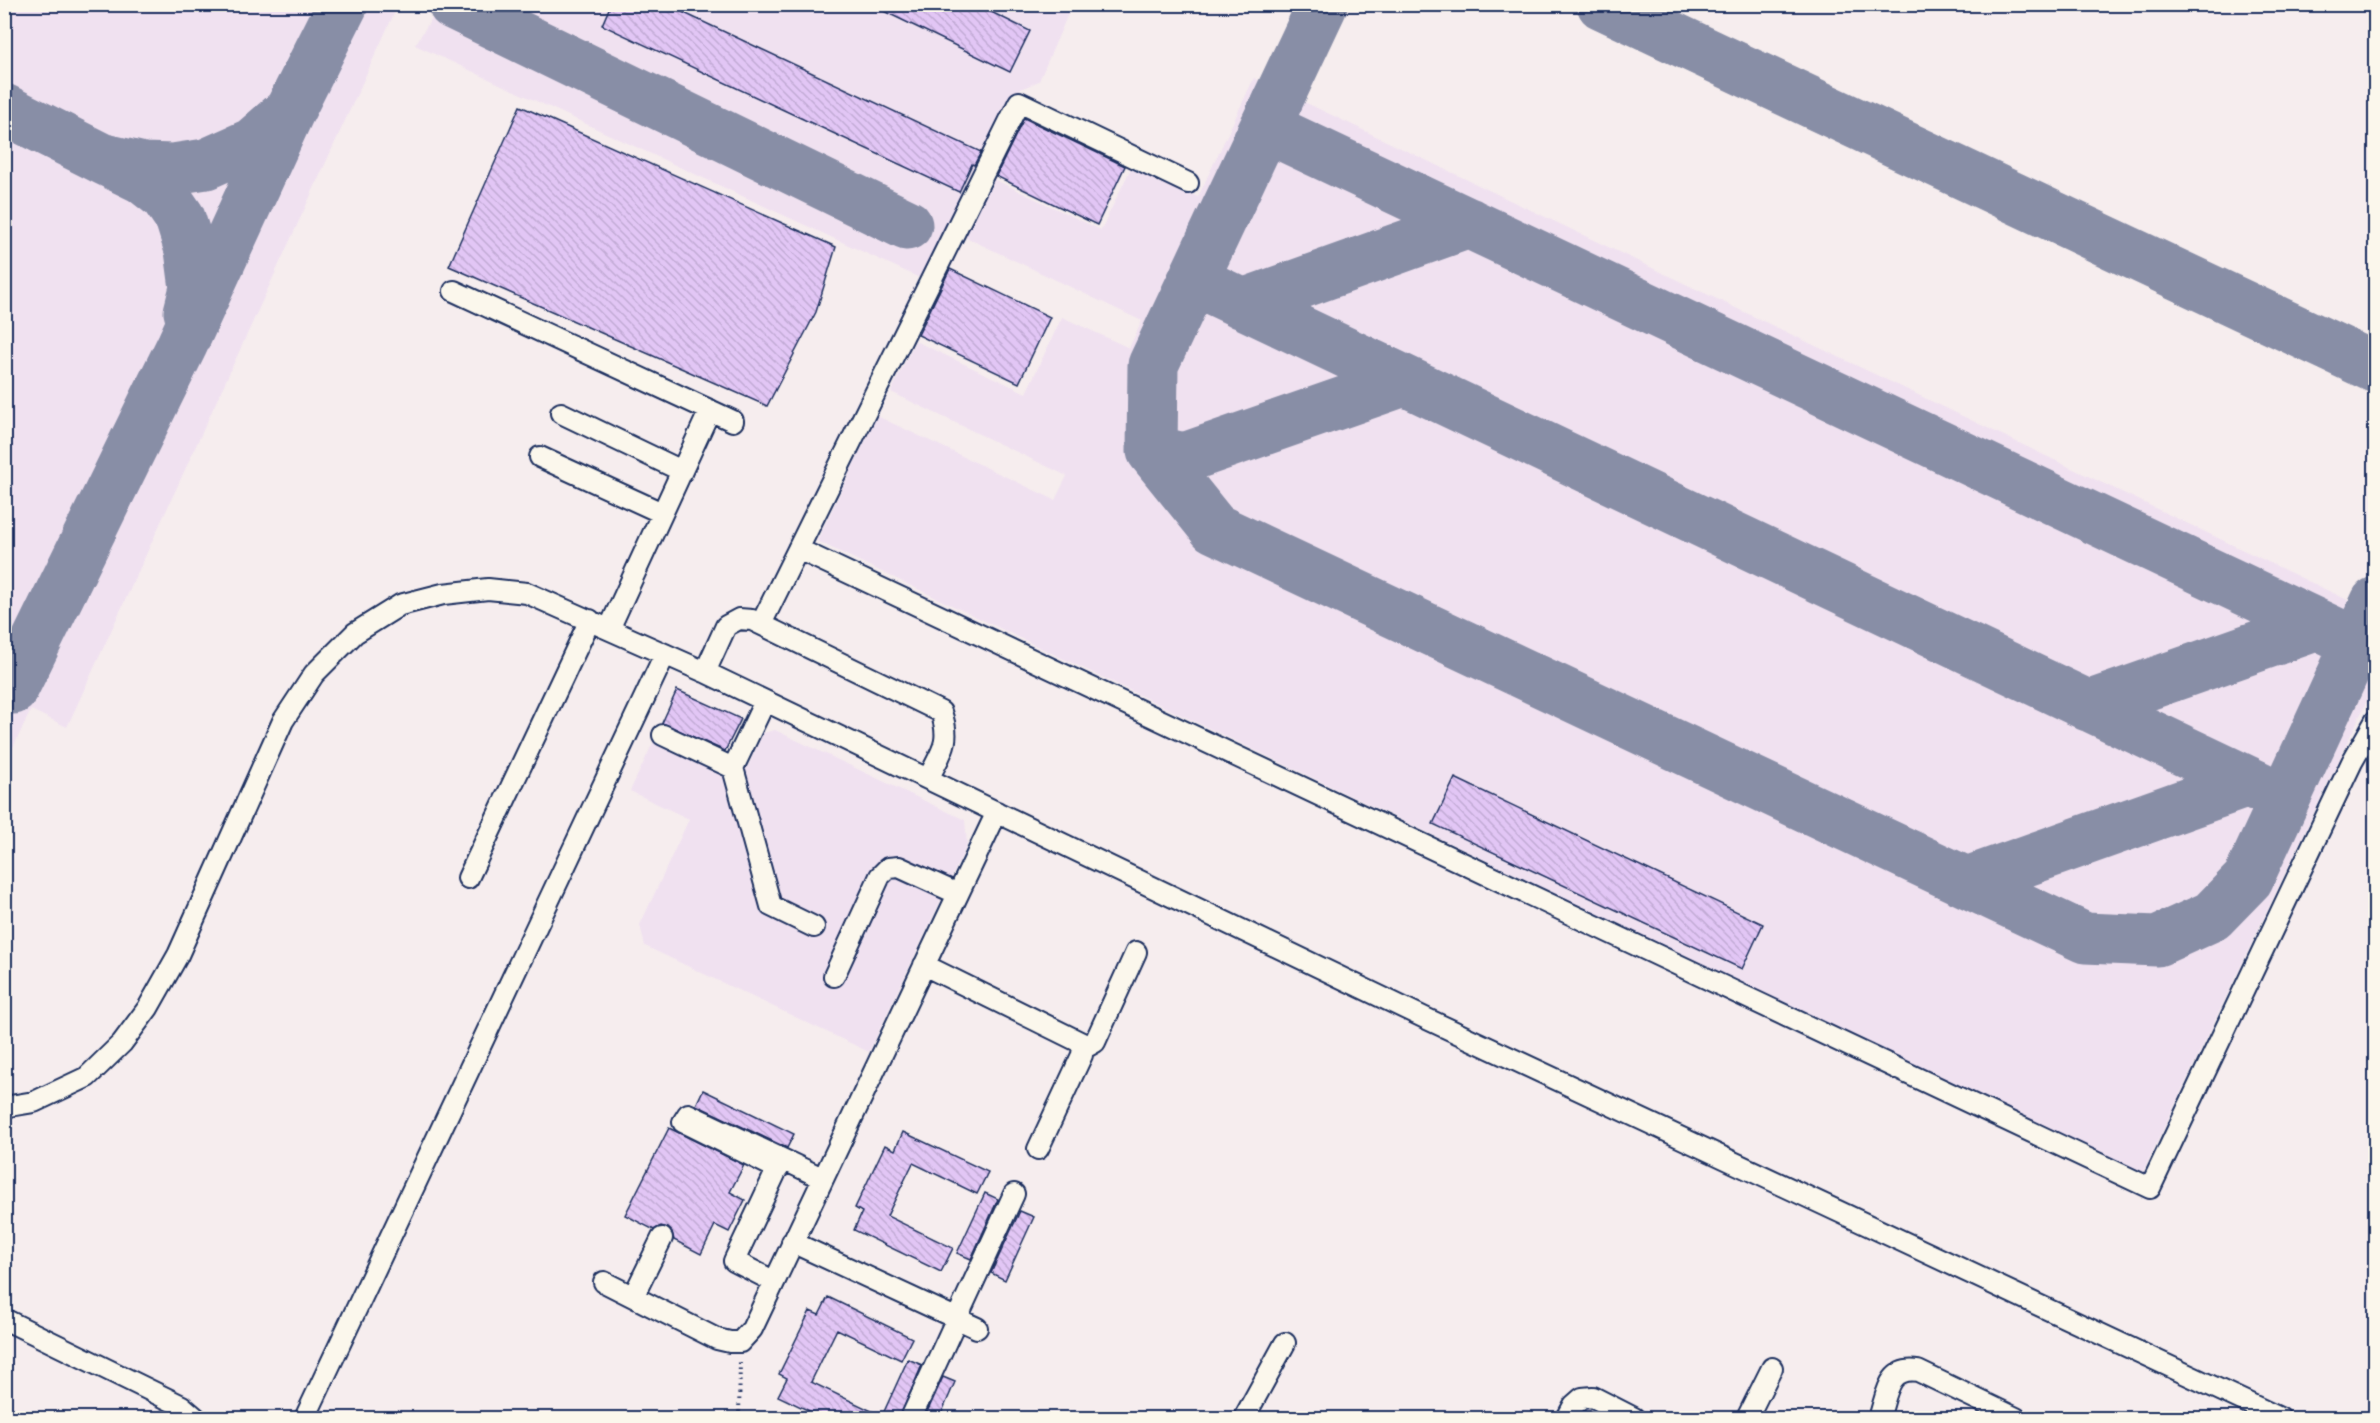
<svg xmlns="http://www.w3.org/2000/svg" width="2380" height="1423" font-family="Mali,sans-serif">
<defs>
<pattern id="building-back-hatch" width="6" height="6" patternUnits="userSpaceOnUse" patternTransform="scale(1.5)"><rect width="6" height="6" fill="#e2c6f5"/><path d="M-1 5l2 2M0 0l6 6M5-1l2 2" fill="none" stroke="#c1aad4"/></pattern>
</defs>
<rect width="100%" height="100%" fill="#f6edee"/>
<filter id="ink" filterUnits="userSpaceOnUse"><feTurbulence type="fractalNoise" baseFrequency=".0167" numOctaves="2"/><feDisplacementMap in="SourceGraphic" scale="12" xChannelSelector="R" yChannelSelector="G"/><feConvolveMatrix kernelMatrix="1 2 1 2 8 2 1 2 1" color-interpolation-filters="sRGB"/></filter>
<g filter="url(#ink)">
<!-- built -->
<path fill="#f0e1f0" d="M5 4 398 5 67 727 31 710 5 764Z
M538 4 1072 5 1039 81 1014 92 922 279 415 45 440 5H520L534 11Z
M1254 78 2375 613V684L2142 1174 817 541 877 416 1055 500 1067 476 891 392 915 341 1026 393 1062 317 1129 348 1142 321 963 236 991 178 1101 230 1132 166 1198 197Z
M661 726 748 766 763 733 775 730 965 820 967 845 869 1052 645 946 640 925 689 819 630 791Z"/>
<g fill="none" stroke-linecap="round" stroke-linejoin="round">
<!-- taxiway -->
<path stroke="#888ea6" stroke-width="51" d="M453 4 907 225
M1602 4 2376 368
M1322 6 1153 365 1152 451 1214 528 2085 938 2157 941 2212 916 2248 879 2376 602
M4 109 101 158
M1265 127 2357 643
M1193 280 2285 799
M1243 304 1469 223
M189 312 195 288 190 250 180 218 165 196 142 178 101 158 144 168 173 169 206 164 253 143 286 114
M1152 451 1184 458 1404 381
M13 689 182 345 289 112 343 4
M2088 706 2318 625
M1967 882 2248 782"/>
</g>
<!-- building -->
<path fill="url(#building-back-hatch)" stroke="#1b2f5e" stroke-width="1.5" d="M611 4H665L981 152 974 165 972 164 959 192 602 25Z
M869 4H975L1030 31 1010 72Z
M520 106 836 247 816 312 767 406 449 266Z
M1024 118 1125 166 1097 225 996 176Z
M950 269 1050 317 1019 383 918 335Z
M677 690 741 719 725 751 662 723Z
M1455 778 1763 924 1742 969 1433 824Z
M703 1090 794 1134 787 1148 696 1105Z
M669 1128 744 1165 730 1192 745 1200 729 1232 715 1225 701 1254 674 1240 672 1232 668 1228 661 1226 654 1230 625 1215Z
M903 1132 988 1172 977 1194 913 1163 887 1216 953 1248 941 1272 854 1230 862 1212 855 1208 885 1145 895 1150Z
M985 1193 998 1199 971 1259 957 1253Z
M1020 1211 1034 1217 1005 1280 991 1273Z
M828 1297 912 1338 901 1360 837 1329 811 1382 882 1416 908 1359 922 1365 899 1419H826L778 1396 787 1378 779 1374 810 1311 819 1315Z
M943 1377 955 1382 939 1419H924Z"/>
<g fill="none" stroke-linecap="round" stroke-linejoin="round">
<!-- minor casing -->
<g stroke="#1b2f5e" stroke-width="24">
<path id="minor" d="M454 291 733 421
M561 413 682 471
M540 457 662 513
M798 549 2150 1188 2352 762 2376 720
M761 624 1019 102 1188 183
M609 629 710 410
M705 672 726 626 739 619 752 620 941 712C952 743 941 752 928 779
M663 735 733 768 771 906 814 927
M733 768 765 701
M468 878 590 620
M924 965 1088 1046 1095 1042 1136 952
M834 976 880 876 888 868 899 867 958 894
M4 1107 34 1102 87 1077 122 1043 148 1008 178 955 283 721 314 674 355 633 400 605 443 594 488 589 527 593 705 672 1425 1018 2280 1418
M1038 1149 1082 1055 1083 1044
M778 1169 683 1122 688 1114 822 1178
M792 1242 977 1328
M773 1281 734 1261 782 1159
M604 1282 717 1339 730 1342H740L752 1329 997 812
M634 1295 662 1238
M4 1319 182 1406 196 1418
M305 1418 665 654
M911 1418 1014 1194
M1244 1418 1285 1343
M1567 1418 1574 1405 1582 1398 1593 1397 1634 1418
M1747 1418 1772 1368
M1879 1418C1887 1396 1887 1366 1918 1371L2016 1418"/>
</g>
<!-- path -->
<path stroke="#1b2f5e" stroke-width="4" stroke-dasharray="1.5 4.5" stroke-linecap="butt" d="M739 1418 740 1359"/>
<!-- minor -->
<use href="#minor" stroke="#fbf7ec" stroke-width="20"/>
</g>
</g>
<!-- margin -->
<rect width="2380" height="1423" fill="none" stroke="#fbf7ec" stroke-width="24"/>
<rect x="12" y="12" width="2356" height="1399" fill="none" stroke="#1b2f5e" stroke-width="2" filter="url(#ink)"/>
</svg>
